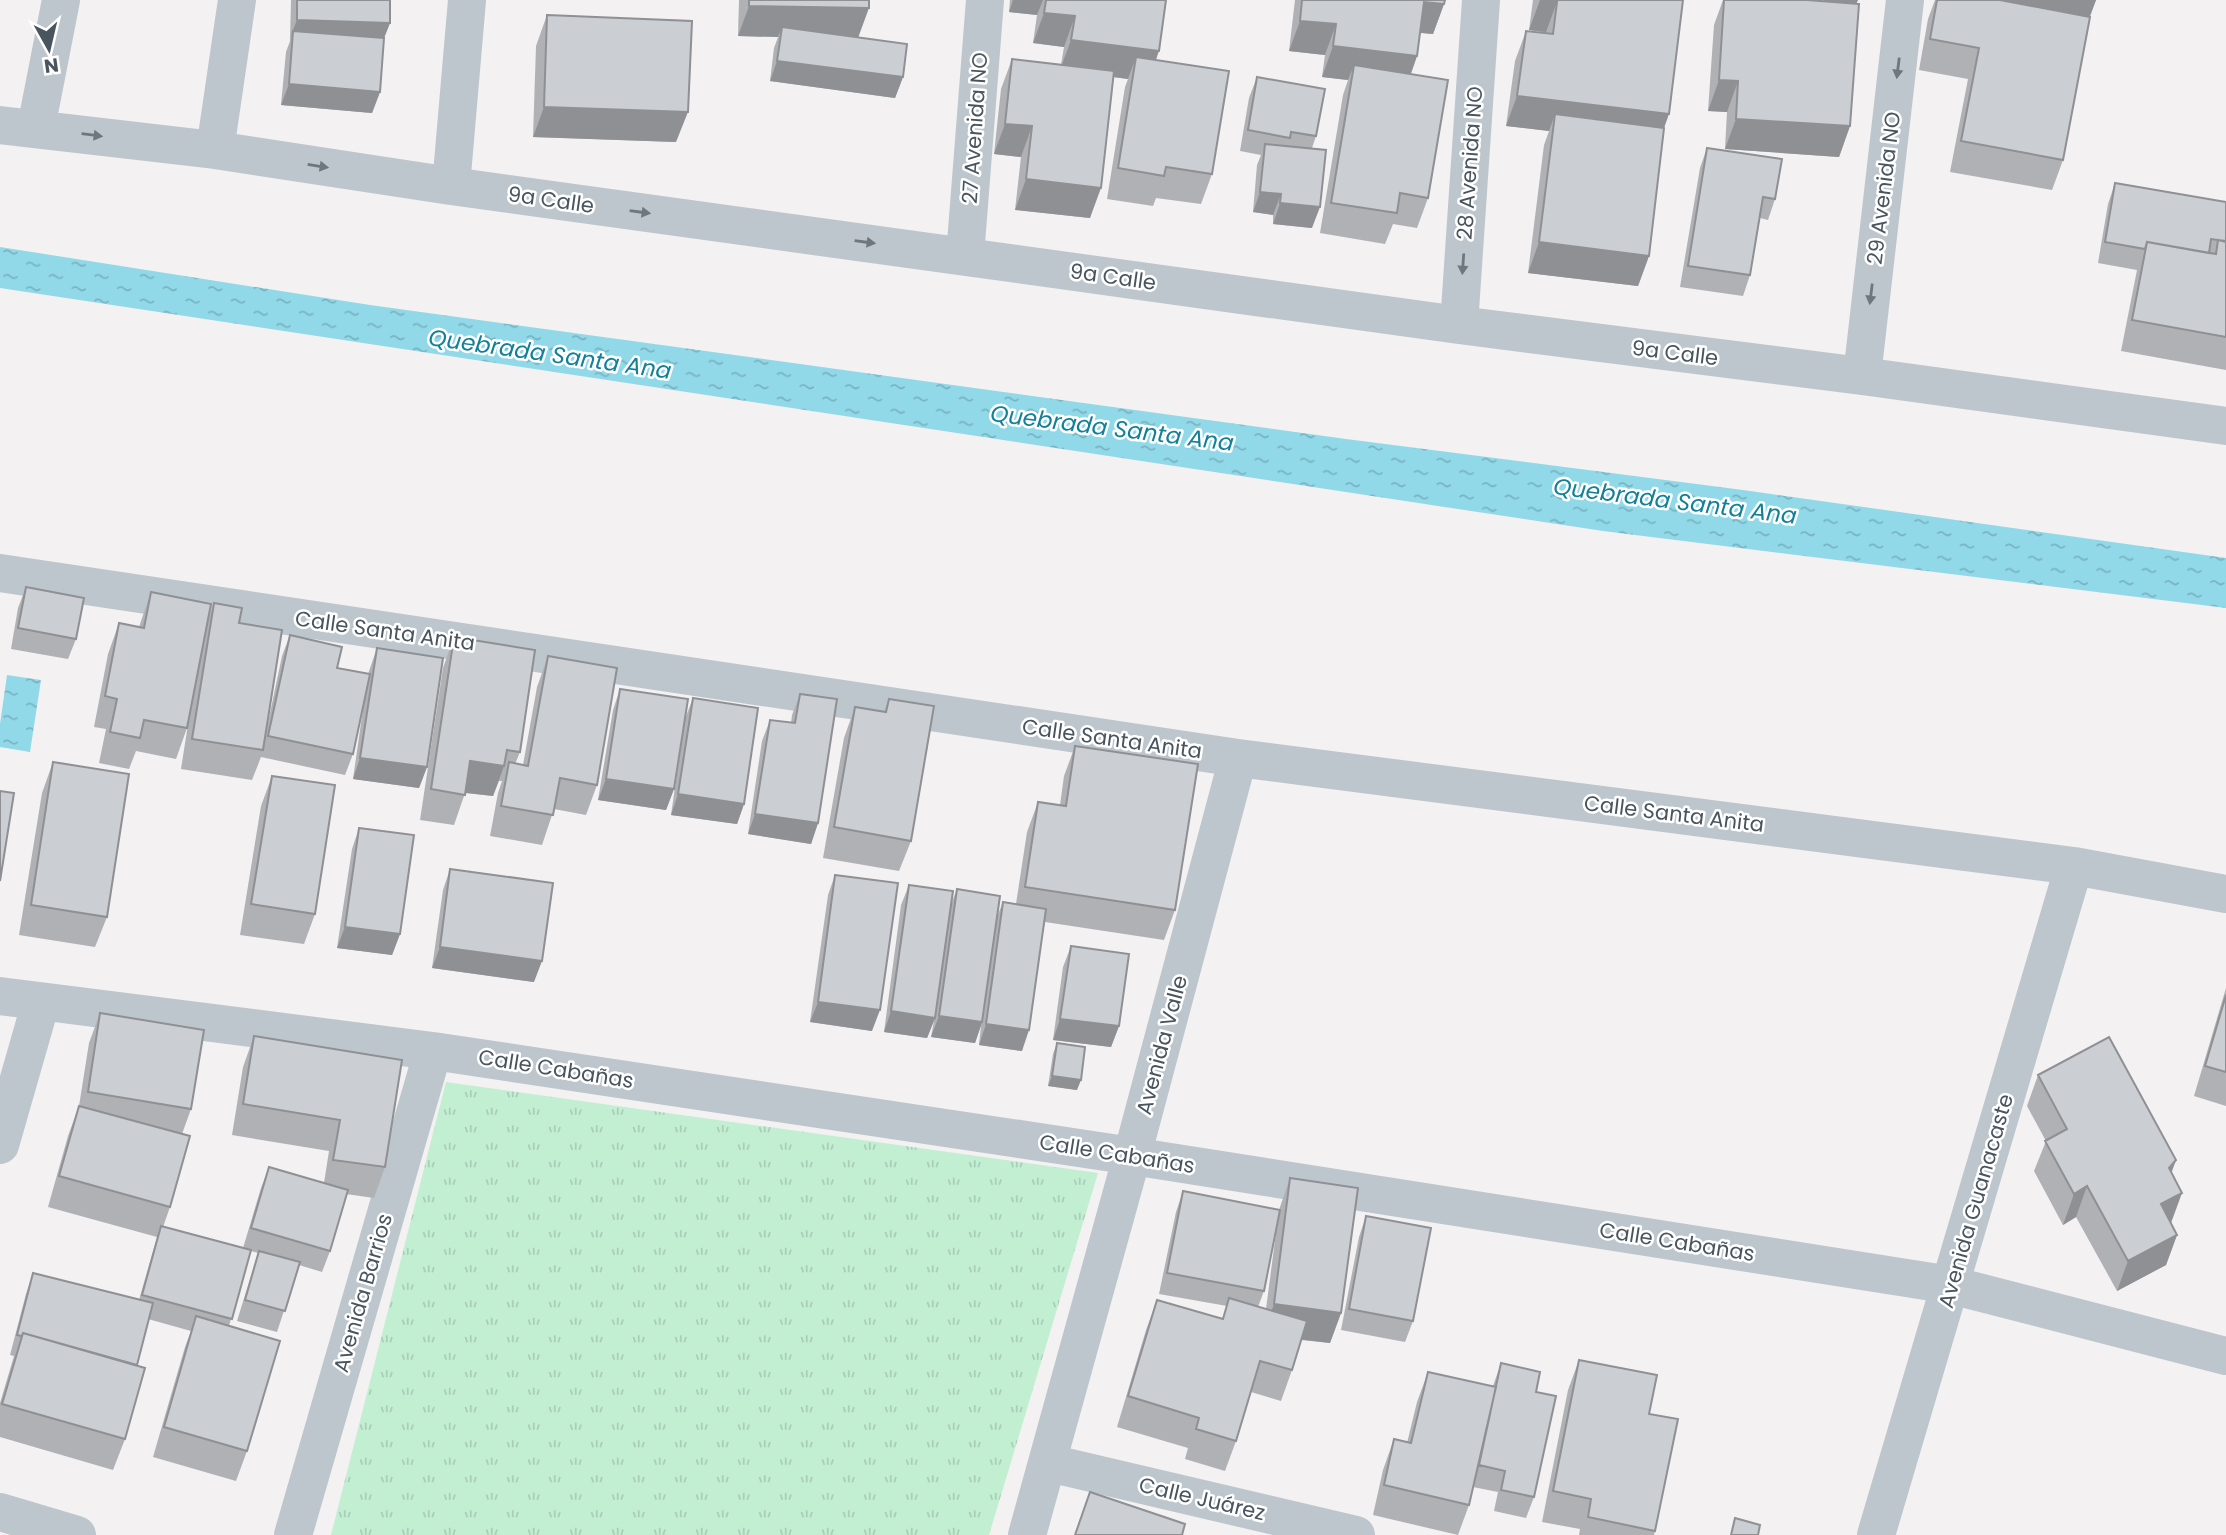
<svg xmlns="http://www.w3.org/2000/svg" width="2226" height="1535" font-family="Poppins,sans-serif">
<defs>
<pattern id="park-tufts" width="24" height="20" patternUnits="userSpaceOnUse" patternTransform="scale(1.75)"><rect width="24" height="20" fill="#c2eed2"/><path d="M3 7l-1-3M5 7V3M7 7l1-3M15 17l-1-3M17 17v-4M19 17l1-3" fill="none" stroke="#a8ceb7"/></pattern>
<pattern id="water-ripples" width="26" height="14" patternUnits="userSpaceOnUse" patternTransform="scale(1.75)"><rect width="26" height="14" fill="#91d9e9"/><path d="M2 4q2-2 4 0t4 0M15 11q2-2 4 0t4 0" fill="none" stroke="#78b3c0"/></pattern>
</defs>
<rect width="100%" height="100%" fill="#f3f1f1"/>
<!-- park -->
<path fill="url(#park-tufts)" d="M446 1082 1098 1173 989 1535H331Z"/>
<!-- water -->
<path fill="url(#water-ripples)" d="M0 247 370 305 1346 439 1743 490 2226 558V608L1603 531 0 288Z
M7 675 41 680 30 752 0 747V724Z"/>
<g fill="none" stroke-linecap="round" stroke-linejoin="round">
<!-- minor -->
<path stroke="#bdc6cd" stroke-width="38" d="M0 125 215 150 451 186 1459 325 1862 376 2226 426
M36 128 61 0
M215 150 237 0
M451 186 467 0
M965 256 985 0
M1459 325 1481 0
M1862 376 1905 0
M0 573 1238 758 2074 866 2226 894
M0 996 433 1051 1132 1156 1951 1285 2226 1356
M0 1145 41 1002
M1049 1463 1356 1535
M0 1512 77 1535
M293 1535 433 1051
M1027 1535 1132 1156 1238 758
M1876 1535 2074 866"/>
</g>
<!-- wall -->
<path fill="#afb1b5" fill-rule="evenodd" d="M291 0H390V23L384 38 380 92 372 113 281 105 286 52 290 41Z
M739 0H869L858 37 903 77 895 98 770 81 774 48 778 37 738 36Z
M1010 0H1166L1156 60 1212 174 1201 204 1156 198 1153 206 1107 199 1125 87 1128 79 1114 77 1090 218 1015 210 1021 157 994 154 1001 89 1012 59 1061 65 1064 47 1033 43 1037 15 1009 12Z
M1295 0H1445L1444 4 1433 34 1420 33 1417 56 1411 74 1428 198 1417 228 1393 224 1385 244 1320 233 1343 95 1348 80 1322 77 1325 55 1289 51Z
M1533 0H1683L1664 128 1649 256 1638 286 1528 273 1544 145 1549 131 1506 126 1515 61 1526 31 1546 33 1529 30Z
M1723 0H1857L1850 126 1839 157 1725 149 1727 112 1708 111 1714 25Z
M1935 0H2096L2089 19 2063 160 2052 190 1950 172 1968 79 1919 70 1928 19Z
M547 15 676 142 533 137 536 46Z
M1257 77 1316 136 1312 148V228L1273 224V215L1253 212 1257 165 1261 155 1240 151 1249 98Z
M1707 148 1775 199 1768 220 1760 218 1750 275 1743 296 1680 287 1700 168Z
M2115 183 2226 202V370L2121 351 2137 270 2098 263 2108 204Z
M26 587 76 639 68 659 11 649 18 608Z
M151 592 209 618 214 603 239 623 266 732 282 656 290 635 337 668 368 674 377 648 427 767 419 788 353 779 365 695 353 754 345 775 261 757 252 780 181 769 192 699 187 728 176 759 136 751 129 769 99 763 106 729 94 727 108 654 119 623 139 627Z
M454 637 520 752 515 764 523 765 537 687 548 656 597 785 586 815 554 809 542 845 490 836 498 793 502 781H499L493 796 465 793 454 825 420 820 443 668Z
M620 689 674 789 666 810 598 800 613 710Z
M800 694 818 823 811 844 748 834 762 741 770 720 791 723 792 715Z
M693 698 744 804 737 824 671 815 685 719Z
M889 699 911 841 899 871 823 858 844 738 855 707 884 712Z
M1075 746 1175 910 1164 940 1045 922 1022 1051 979 1045 981 1026 975 1043 931 1037 934 1021 927 1038 884 1032 901 905 909 885 950 907 957 889 997 917 1003 902 1016 904 1027 832 1038 802 1060 805 1064 776Z
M53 762 107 917 95 947 19 935 42 793Z
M272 776 315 914 304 944 240 935 261 806Z
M359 828 400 934 392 955 337 948 352 849Z
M450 869 534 982 432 968 443 890Z
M835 875 872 1031 810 1022 828 895Z
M1071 946 1119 1026 1111 1047 1053 1040 1063 967Z
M2226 988V1106L2194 1096Z
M100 1013 191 1109 182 1134 170 1207 163 1227 243 1248 261 1188 269 1167 324 1183 329 1151 232 1135 243 1067 254 1036 402 1060 385 1167 374 1198 346 1194 330 1251 322 1272 299 1265 277 1332 237 1321 258 1253 251 1251 229 1326 247 1451 236 1481 153 1457 185 1347 191 1331 148 1319 137 1365 125 1439 113 1470 0 1437V1403L14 1356 10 1355 26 1294 33 1273 139 1300 157 1237 48 1207 68 1136 79 1106 89 1043Z
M1057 1043 1077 1090 1048 1086 1053 1054Z
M2038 1075 2171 1173V1223L2177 1235 2166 1265 2117 1291 2076 1217 2063 1225 2034 1171 2046 1141 2027 1106Z
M1290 1178 1341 1313 1330 1343 1301 1340 1292 1370 1281 1401 1251 1392 1236 1441 1225 1471 1185 1459 1188 1448 1117 1427 1146 1330 1157 1300 1222 1319 1227 1306 1159 1294 1176 1212 1183 1191 1279 1210ZM1277 1225 1266 1309 1258 1307 1264 1291Z
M1366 1216 1413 1321 1405 1342 1341 1330 1359 1237Z
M1579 1360 1649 1414 1655 1531 1654 1535H1579L1580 1529 1542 1522 1568 1390Z
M1501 1363 1536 1392 1534 1497 1526 1518 1494 1511 1498 1492 1473 1487 1469 1505 1458 1535 1373 1515 1383 1470 1394 1439 1407 1443 1417 1402 1428 1372 1493 1386Z"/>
<!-- shaded-wall -->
<path fill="#8e9094" d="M1013 0H1043L1037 15 1009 12Z
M1540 0 1557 2 1546 32 1529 30Z
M1957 0H2096L2087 24Z
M1424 2 1444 4 1433 34 1413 32Z
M749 6 869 8 858 38 782 27 778 37 738 36Z
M1044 13 1075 16 1064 47 1033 43Z
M297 20 390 23 382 43 293 31 289 40Z
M1300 21 1336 24 1325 55 1289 51Z
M1071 40 1159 51 1148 82 1136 57 1128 79 1060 70Z
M1333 46 1417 56 1406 87 1354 65 1348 80 1322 77Z
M777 61 903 77 895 98 770 81Z
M1719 80 1738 81 1727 112 1708 111Z
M289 84 380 92 372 113 281 105Z
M1517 96 1669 114 1658 145 1555 114 1549 131 1506 126Z
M544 107 688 112 676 142 533 137Z
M1736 119 1850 126 1839 157 1725 149Z
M1005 124 1032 126 1021 157 994 154Z
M1026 179 1101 188 1090 218 1015 210Z
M1260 192 1281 194 1273 215 1253 212Z
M1280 203 1320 207 1312 228 1273 224Z
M1539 242 1649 256 1638 286 1528 273Z
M360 758 427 767 419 788 353 779Z
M470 761 504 766 493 796 459 792Z
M606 779 674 789 666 810 598 800Z
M678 794 744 804 737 824 671 815Z
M755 814 818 823 811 844 748 834Z
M345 927 400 934 392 955 337 948Z
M440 947 542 961 534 982 432 968Z
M818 1002 880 1010 872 1031 810 1022Z
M891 1011 935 1018 927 1038 884 1032Z
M939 1016 982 1022 975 1043 931 1037Z
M1060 1019 1119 1026 1111 1047 1053 1040Z
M986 1024 1029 1030 1022 1051 979 1045Z
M1052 1076 1081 1080 1077 1090 1048 1086Z
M2176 1160 2165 1191 2169 1168Z
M2087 1186 2076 1217 2063 1225 2074 1194Z
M2182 1193 2171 1223 2161 1204Z
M2177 1235 2166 1265 2117 1291 2128 1261Z
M1274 1304 1341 1313 1330 1343 1263 1335Z"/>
<!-- building -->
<path fill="#cbced3" stroke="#8e9094" stroke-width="2" d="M297 0H390V23L297 20Z
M749 0H869V8L749 6Z
M1046 0H1166L1159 51 1071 40 1075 16 1044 13Z
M1302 0H1445L1444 4 1424 2 1417 56 1333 46 1336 24 1300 21Z
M1540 0H1683L1669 114 1517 96 1526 31 1553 34 1557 2Z
M1724 0H1807L1859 4 1850 126 1736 119 1738 81 1719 80Z
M1824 0H1857L1856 2Z
M1937 0H2000L2090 17 2063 160 1961 141 1979 48 1930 39Z
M547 15 692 21 688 112 544 107Z
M782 27 907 44 903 77 777 61Z
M293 31 384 38 380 92 289 84Z
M1136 57 1229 71 1212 174 1166 167 1164 176 1118 168Z
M1012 59 1114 71 1101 188 1026 179 1032 126 1005 124Z
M1354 65 1448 80 1428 198 1400 193 1397 213 1331 203Z
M1257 77 1325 89 1316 136 1291 132 1290 138 1248 130Z
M1555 114 1664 128 1649 256 1539 242Z
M1265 144 1326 150 1320 207 1280 203 1281 194 1260 192Z
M1707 148 1782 159 1775 199 1763 197 1750 275 1688 266Z
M2115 183 2226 202V241L2211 239 2209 253 2147 242 2145 249 2105 242Z
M2218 240 2226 242V337L2132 320 2147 242 2216 254Z
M26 587 84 598 76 639 18 628Z
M151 592 211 604 187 728 144 720 140 738 110 732 117 699 105 696 119 623 144 628Z
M214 603 242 608 239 623 282 630 263 750 192 739Z
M290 635 342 647 337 668 370 674 353 754 268 736Z
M454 637 535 650 520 752 507 750 504 766 470 761 465 795 431 789Z
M377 648 443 658 427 767 360 758Z
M548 656 617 668 597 785 560 778 553 815 501 806 509 762 528 766Z
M620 689 688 699 674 789 606 779Z
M800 694 837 699 818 823 755 814 770 720 795 723Z
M693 698 758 708 744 804 678 794Z
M889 699 934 706 911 841 834 827 855 707 886 712Z
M1075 746 1198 764 1175 910 1025 887 1038 802 1066 806Z
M53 762 129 774 107 917 31 905Z
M272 776 335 785 315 914 251 904Z
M0 791 14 793 0 881Z
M359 828 414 835 400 934 345 927Z
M450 869 553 883 542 961 440 947Z
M835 875 898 883 880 1010 818 1002Z
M909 885 953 891 935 1018 891 1011Z
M957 889 1000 896 982 1022 939 1016Z
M1003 902 1046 909 1029 1030 986 1024Z
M1071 946 1129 954 1119 1026 1060 1019Z
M2226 995V1072L2205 1066Z
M100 1013 204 1030 191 1109 88 1092Z
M254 1036 402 1060 385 1167 333 1160 340 1120 243 1104Z
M2109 1037 2176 1160 2169 1168 2182 1193 2161 1204 2177 1235 2128 1261 2087 1186 2074 1194 2045 1141 2067 1129 2038 1075Z
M1057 1043 1085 1047 1081 1080 1052 1076Z
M79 1106 190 1136 170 1207 59 1176Z
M269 1167 348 1190 330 1251 251 1228Z
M1290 1178 1358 1188 1341 1313 1274 1304Z
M1183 1191 1280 1210 1264 1291 1167 1273Z
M1366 1216 1431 1228 1413 1321 1349 1309Z
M161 1226 251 1250 232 1319 142 1295Z
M259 1251 300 1262 285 1311 245 1300Z
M33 1273 153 1303 137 1365 23 1333 22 1336 17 1335Z
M1229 1298 1307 1321 1292 1370 1260 1361 1236 1441 1196 1429 1199 1418 1128 1396 1157 1300 1223 1319Z
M196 1316 280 1341 247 1451 164 1427Z
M23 1333 145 1368 125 1439 2 1404Z
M1579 1360 1657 1375 1649 1414 1678 1419 1655 1531 1588 1517 1591 1499 1553 1491Z
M1501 1363 1540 1372 1536 1392 1556 1396 1534 1497 1501 1490 1505 1471 1479 1465Z
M1428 1372 1496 1387 1469 1505 1384 1485 1394 1439 1411 1443Z
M1090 1492 1185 1524 1182 1535H1075Z
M1735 1518 1760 1525 1758 1535H1731Z"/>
<!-- one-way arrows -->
<defs><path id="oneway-solid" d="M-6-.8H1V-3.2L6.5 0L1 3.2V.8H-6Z" transform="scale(1.75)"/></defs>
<g fill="#6c777f">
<use href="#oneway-solid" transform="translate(1898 68) rotate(97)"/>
<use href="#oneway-solid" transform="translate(92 135) rotate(7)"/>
<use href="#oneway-solid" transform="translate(318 166) rotate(9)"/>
<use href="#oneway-solid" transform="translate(640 212) rotate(8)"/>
<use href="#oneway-solid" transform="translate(865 242) rotate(8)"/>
<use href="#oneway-solid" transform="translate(1463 264) rotate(94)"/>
<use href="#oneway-solid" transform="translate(1871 294) rotate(97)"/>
</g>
<g text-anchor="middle" stroke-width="5" stroke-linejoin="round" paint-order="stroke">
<!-- street labels -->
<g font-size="21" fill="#49555e" stroke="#fff">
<text transform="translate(975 128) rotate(-86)" y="7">27 Avenida NO</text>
<text transform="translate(1470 163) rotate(-86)" y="7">28 Avenida NO</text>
<text transform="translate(1884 188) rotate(-83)" y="7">29 Avenida NO</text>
<text transform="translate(551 200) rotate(8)" y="7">9a Calle</text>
<text transform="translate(1113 277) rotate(8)" y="7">9a Calle</text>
<text transform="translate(1675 353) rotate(7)" y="7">9a Calle</text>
<text transform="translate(385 631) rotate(8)" y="7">Calle Santa Anita</text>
<text transform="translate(1112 739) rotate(8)" y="7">Calle Santa Anita</text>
<text transform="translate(1674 814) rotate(7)" y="7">Calle Santa Anita</text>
<text transform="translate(1162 1045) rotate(-75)" y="7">Avenida Valle</text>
<text transform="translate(556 1069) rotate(9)" y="7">Calle Cabañas</text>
<text transform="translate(1117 1154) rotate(9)" y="7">Calle Cabañas</text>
<text transform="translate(1976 1201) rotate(-74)" y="7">Avenida Guanacaste</text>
<text transform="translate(1677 1242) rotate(9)" y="7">Calle Cabañas</text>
<text transform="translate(363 1293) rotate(-74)" y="7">Avenida Barrios</text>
<text transform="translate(1202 1499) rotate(13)" y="7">Calle Juárez</text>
</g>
<!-- water labels -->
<g font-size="23" font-style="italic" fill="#128099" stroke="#fff">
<text transform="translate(550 354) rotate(8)" y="8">Quebrada Santa Ana</text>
<text transform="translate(1112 428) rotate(7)" y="8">Quebrada Santa Ana</text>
<text transform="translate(1675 501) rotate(7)" y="8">Quebrada Santa Ana</text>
</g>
</g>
<!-- north arrow -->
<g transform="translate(49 49) rotate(172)" stroke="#ffffff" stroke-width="5" paint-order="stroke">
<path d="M0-5L12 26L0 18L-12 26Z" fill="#49555e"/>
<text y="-10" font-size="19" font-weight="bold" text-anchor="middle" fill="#49555e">N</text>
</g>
</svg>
